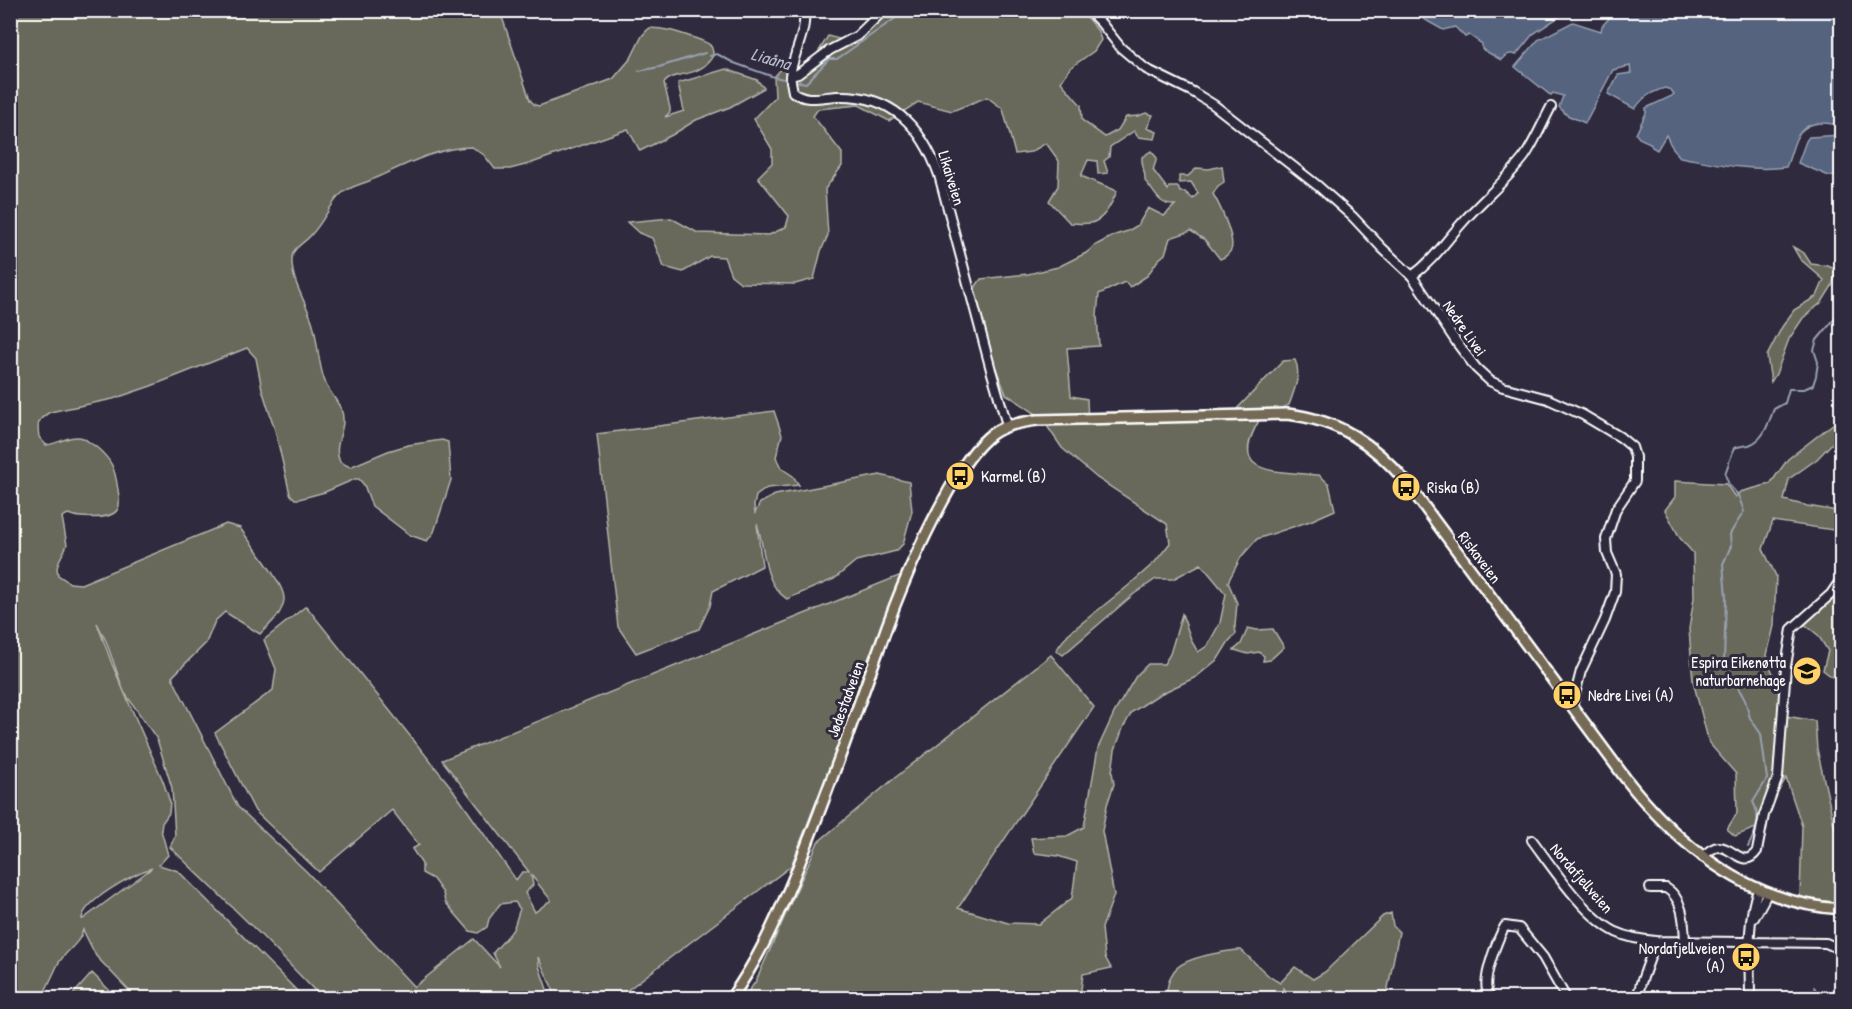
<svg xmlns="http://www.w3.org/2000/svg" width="1852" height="1009" font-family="'Patrick Hand',sans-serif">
<rect width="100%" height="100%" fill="#2f2a3d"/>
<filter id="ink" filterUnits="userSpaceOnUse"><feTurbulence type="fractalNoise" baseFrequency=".0167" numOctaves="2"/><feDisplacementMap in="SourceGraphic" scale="12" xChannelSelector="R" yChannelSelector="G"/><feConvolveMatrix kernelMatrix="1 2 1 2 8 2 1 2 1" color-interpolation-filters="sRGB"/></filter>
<g filter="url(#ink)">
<!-- green -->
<path fill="#67695a" stroke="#b3b4ac" stroke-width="1.5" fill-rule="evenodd" d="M10 11H500L530 100 535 105 539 106 613 79 631 58 642 36 649 28C668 28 682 34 700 40 706 43 712 43 713 52 713 57 713 56 710 60 695 79 675 70 664 83L670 108V112L665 117 684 111 678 83 726 69 757 80 764 88 730 107 696 120 672 135 640 151 628 129 529 164 510 169H495L484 155 472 147C436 147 401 167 369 181 359 185 348 187 340 195 329 206 323 223 311 235 305 243 292 247 292 259 291 282 307 303 313 324 318 343 318 363 325 382 329 392 337 400 341 409 349 428 331 444 340 462L350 467 388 451 408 445 442 440 448 442 451 480 434 532 427 541 410 535 372 506 364 485 359 479H355L325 492 299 499H295L290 494 275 430 262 389 256 358 247 348 151 386 113 399 50 412C37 420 37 423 39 437L46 445C58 444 71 434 83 438 87 440 91 444 95 446 112 460 115 468 118 490 119 495 120 504 118 509 111 521 78 518 68 514L62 517 67 545 59 561 57 568 58 575 70 583 81 584 226 524 240 528C250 543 286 585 284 600 282 615 270 624 260 634L225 612 215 621 206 643 172 677 238 807 307 872 414 987 474 939 500 967 493 953C498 946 511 934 513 929 516 923 517 916 520 909L515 902 500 904 489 919 487 927 478 933 470 931 445 902 443 893 433 879 422 873V864L412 849 419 845 392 810 319 872 255 811 215 733 273 690 276 669 264 640 306 606 451 787 516 880 522 872H529L442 760 906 573 791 866 617 998H557L538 957 539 966 550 998H322L259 933 170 847 175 836 172 788 157 739 124 692 106 641 97 623 112 664 163 781 170 802 169 813 162 823 161 830 168 855 159 865 178 871 304 998H136L96 956 83 930C80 944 65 951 58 964 53 975 47 987 42 998H11L10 85 13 72 10 68ZM152 868 83 919H82C83 901 135 873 152 868ZM531 875 551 900 535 912 525 893 533 885Z
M871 11H1081L1098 31 1101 40 1094 51 1070 68 1061 82 1081 105 1082 120 1105 137 1118 130 1126 117 1138 116 1146 113 1153 115 1147 128 1157 132 1155 139 1138 137 1134 131 1110 147 1109 157 1104 161 1108 173 1098 174 1097 161 1088 160 1081 176 1117 191C1112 203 1104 221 1090 223 1083 224 1076 223 1070 223L1049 201 1058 186 1059 161 1046 143 1031 152 1015 154 1003 109 987 97 952 111 918 102 889 121 859 105 818 109 813 116 842 153V166L825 189 828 235 821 251 814 279 795 284 741 283 731 275 724 257 710 256 683 272 664 267 652 238 639 233 627 222 671 218 698 233 769 235 786 227 789 216 758 177 772 163V149L754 119 775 97 774 77 783 67 789 83C808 71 817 55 828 36L858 44 865 36 864 21Z
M1151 151 1157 158 1153 170 1168 190 1169 187H1178L1180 192H1185L1193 199 1198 193 1191 182 1179 183V176H1188L1197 168 1209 169 1222 166 1224 182 1218 186 1213 194C1219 204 1236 239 1231 250 1229 254 1224 258 1220 259L1205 240 1191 231 1170 238 1165 254 1158 260 1147 276 1130 287 1125 282 1099 294 1097 315 1099 346 1067 348 1071 396 1087 399 1088 424 1171 419 1199 421 1230 416 1283 361 1295 360C1302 374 1294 391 1289 405L1279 409 1267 408C1222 474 1266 471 1319 475L1329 484 1335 510 1310 521 1257 539 1241 557 1228 582 1237 603 1235 626 1236 634 1229 641 1218 659 1196 677 1158 695 1132 712 1123 728 1115 750 1112 772 1114 784 1107 805 1102 831 1114 895 1102 928 1105 957 1111 968 1083 974 1080 998H907L900 993 896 998H744L756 981 818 842 896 777 1051 655 1094 707 958 908 1008 923 1039 924 1072 898 1077 862 1058 856 1034 853 1031 838 1067 836 1084 827 1098 748 1114 713 1136 676 1148 664H1164L1170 654 1182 614 1192 642 1198 652 1207 646 1220 623 1226 594 1201 564 1173 579H1156L1134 594 1063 655 1056 650 1068 634 1128 586 1155 562 1170 543 1167 524 1097 478 1062 448 1041 417 1006 394 995 366 974 289 981 279 1028 274 1058 267 1086 253 1096 245 1115 235 1128 231 1138 225 1148 208 1164 216 1175 205C1158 206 1155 191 1145 181 1146 173 1141 166 1142 157Z
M1793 247 1804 253 1811 264 1828 266 1837 270 1832 286 1822 302 1803 318 1789 339 1776 374 1771 382 1767 356 1782 327 1794 310 1817 296 1824 280 1800 259Z
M1841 409V434L1817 459 1789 479 1784 500 1807 506 1838 511 1833 530 1773 521 1763 549 1776 576 1774 626 1767 655 1786 716 1815 721 1817 749 1841 855V903L1819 902 1800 898 1802 826 1786 778 1772 802 1764 825 1735 836 1727 829 1737 813 1736 774 1709 743 1693 681 1689 629 1694 598 1693 553 1680 538 1665 510 1675 497V481L1726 484 1735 497 1740 492 1770 484 1788 459 1834 423Z
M774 411 782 435 776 457 781 468 793 476 799 485 767 488 756 496 754 505 755 513 760 503 775 495 880 475 909 482 912 511 903 544 896 551 856 561 834 579 787 599C762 583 766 550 757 524L762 566 713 591 710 606 699 629 636 653 618 627 597 434Z
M1841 586V642L1839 644 1836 680 1823 670 1828 651 1818 635 1803 623 1820 611Z
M1248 628 1257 630 1273 629 1284 647 1270 660 1263 661 1264 656 1259 652 1248 654 1234 650 1241 644Z
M1391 913 1393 926 1399 932 1386 998H1291L1283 987 1287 998H1166C1167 989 1168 979 1174 971 1184 957 1221 952 1237 950H1241L1270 977 1280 983 1295 967 1313 979 1325 972 1383 916Z
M92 973 117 998H70Z"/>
<!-- water -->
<path fill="#54637e" stroke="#98a1b2" stroke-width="1.5" d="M1401 11H1568L1533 34 1516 55C1510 52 1504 56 1501 60L1482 49V44L1469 35 1465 37 1455 27 1443 30 1422 18Z
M1611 11H1841V126C1824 121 1805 120 1796 139 1792 148 1790 158 1786 167 1751 172 1714 163 1680 157 1678 155 1669 143 1669 141 1668 139 1667 137 1666 135L1657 150 1652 147 1650 143 1639 138 1636 134 1646 113V108L1672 96 1674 94 1671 90 1665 88C1651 92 1643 97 1635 109L1608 94 1618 75 1631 73 1630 66 1613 70 1585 123 1567 115 1559 107 1563 96 1553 93 1551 95 1549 94 1515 67 1538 40 1573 22 1601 31 1602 26 1612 15Z
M1841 135V177L1829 176 1798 163 1806 141 1809 137Z"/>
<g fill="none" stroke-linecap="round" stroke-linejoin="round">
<!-- stream -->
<path stroke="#98a1b2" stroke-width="2" d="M710 56 717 54 734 63 774 77 789 80
M639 71 659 67 705 53
M794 81 806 83 829 59H837L907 10
M1748 847C1756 831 1762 819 1753 802L1767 779 1761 734 1750 718 1745 700 1724 662 1726 597 1723 564 1731 546 1730 534 1744 511 1738 495 1729 485 1725 474 1734 448C1739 446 1744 446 1749 445 1765 439 1768 423 1774 409L1785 403 1789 389H1804L1813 385 1816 376 1818 362 1814 350 1817 340 1842 310
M1814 987 1821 998"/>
<!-- minor casing -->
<g stroke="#fff" stroke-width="12">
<path id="minor" d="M884 10 857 36 830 50 798 74 790 76 793 92C807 102 820 97 837 96 892 94 922 127 939 175L991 370 1007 425
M1088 10 1101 23 1121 48 1146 69 1193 92 1214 105 1318 186 1353 217 1382 248 1412 276 1457 343 1476 368 1490 381 1503 387 1548 399 1583 415 1620 437 1632 447 1635 457V481L1616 509 1606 539 1607 553 1616 574 1615 592 1605 620 1581 671 1572 706
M790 76C792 56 809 28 803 10
M1412 276C1433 261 1445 242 1462 223 1482 200 1507 180 1525 156 1535 141 1542 124 1551 107
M1532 840C1553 868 1584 916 1616 932 1629 938 1642 940 1656 941L1826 943 1837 948 1842 952
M1702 857C1707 853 1712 847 1719 847 1733 847 1744 870 1757 851L1764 815 1778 777 1786 666 1792 629 1831 594 1842 578
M1650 888H1666C1684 899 1684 923 1685 941
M1754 918 1767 894
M1842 969V982
M1491 998C1489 996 1487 993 1487 990 1483 976 1498 938 1505 926L1519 928 1543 957 1566 998
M1637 998 1641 983 1656 941
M1750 998C1750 965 1746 921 1758 890"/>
</g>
<!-- major casing -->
<g stroke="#fff" stroke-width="14">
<path id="major" d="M731 998C757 962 775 922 792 882 824 803 852 723 881 643 898 594 918 547 943 501 955 479 968 455 987 438 1001 425 1019 423 1037 420L1287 414C1339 420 1373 443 1406 482L1626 779C1680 848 1751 904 1842 909"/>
</g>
<!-- minor -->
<use href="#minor" stroke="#2f2a3d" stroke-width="8"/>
<!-- major -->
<use href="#major" stroke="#756a55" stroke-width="9"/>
</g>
</g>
<!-- icons -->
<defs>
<g id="bus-disc" transform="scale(1.5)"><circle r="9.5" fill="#ffd166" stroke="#2f2a3d"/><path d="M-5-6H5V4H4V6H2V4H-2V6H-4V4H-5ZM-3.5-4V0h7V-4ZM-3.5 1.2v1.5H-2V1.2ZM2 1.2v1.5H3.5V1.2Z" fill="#111"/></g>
<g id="school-disc" transform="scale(1.5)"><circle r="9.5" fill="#ffd166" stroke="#2f2a3d"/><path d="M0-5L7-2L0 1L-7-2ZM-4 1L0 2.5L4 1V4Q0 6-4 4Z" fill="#111"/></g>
</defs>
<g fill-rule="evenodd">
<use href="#bus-disc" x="960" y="476"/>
<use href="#bus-disc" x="1406" y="487"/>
<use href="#school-disc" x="1807" y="671"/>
<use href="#bus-disc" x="1567" y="695"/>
<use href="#bus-disc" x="1746" y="957"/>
</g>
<g text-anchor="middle" stroke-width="6" stroke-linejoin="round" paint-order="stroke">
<!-- street labels -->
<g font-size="16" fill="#fff" stroke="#2f2a3d">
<text transform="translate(952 178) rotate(73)" y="6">Likaiveien</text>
<text transform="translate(1465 328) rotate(55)" y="6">Nedre Livei</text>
<text transform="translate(1480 557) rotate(53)" y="6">Riskaveien</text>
<text transform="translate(845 699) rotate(-70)" y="6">Jødestadveien</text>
<text transform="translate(1582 878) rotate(49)" y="6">Nordafjellveien</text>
</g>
<!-- poi labels -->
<g font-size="16" fill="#fff" stroke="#2f2a3d" text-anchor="start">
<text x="981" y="482">Karmel (B)</text>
<text x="1427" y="493">Riska (B)</text>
<text x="1786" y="668" text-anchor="end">Espira Eikenøtta<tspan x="1786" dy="18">naturbarnehage</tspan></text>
<text x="1588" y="701">Nedre Livei (A)</text>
<text x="1725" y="954" text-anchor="end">Nordafjellveien<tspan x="1725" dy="18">(A)</tspan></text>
</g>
<!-- water labels -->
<g font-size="18" font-style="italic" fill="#b2b9c5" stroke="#2f2a3d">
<text transform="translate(771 59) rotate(16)" y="6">Liaåna</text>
</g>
</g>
<!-- margin -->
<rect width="1852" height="1009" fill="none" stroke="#2f2a3d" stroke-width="36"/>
<rect x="18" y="18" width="1816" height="973" fill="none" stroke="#fff" stroke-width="2" filter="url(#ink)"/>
</svg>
